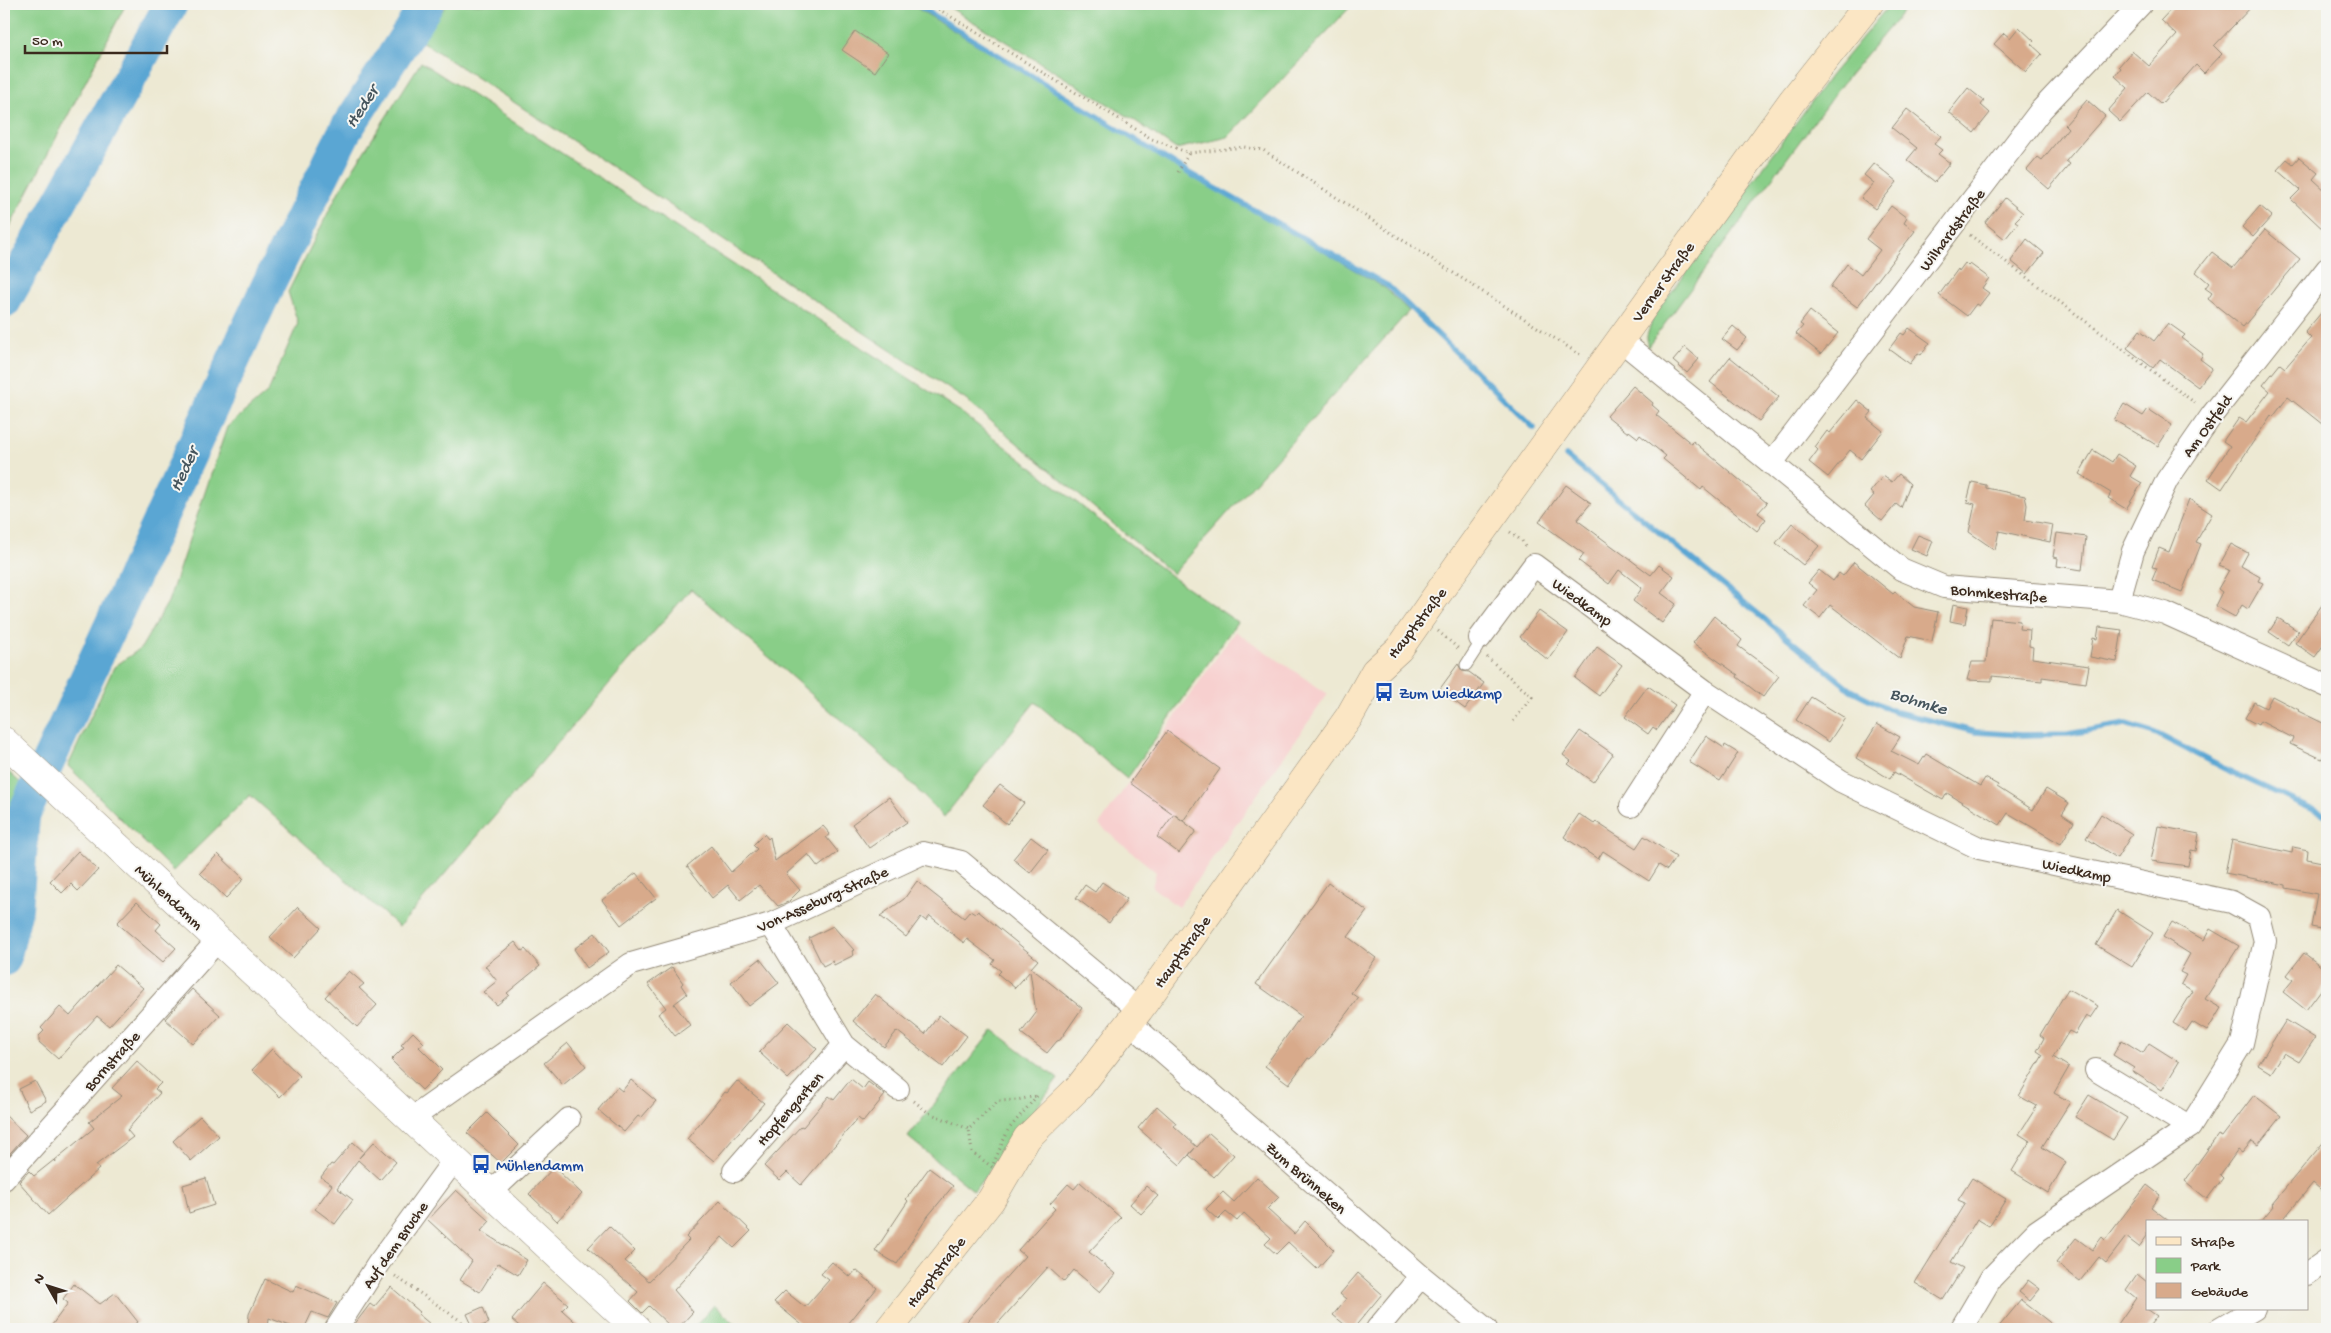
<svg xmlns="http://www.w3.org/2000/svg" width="2331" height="1333" font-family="'Gochi Hand',sans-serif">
<rect width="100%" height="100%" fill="#f6f6f2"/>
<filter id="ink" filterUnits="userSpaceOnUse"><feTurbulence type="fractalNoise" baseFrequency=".02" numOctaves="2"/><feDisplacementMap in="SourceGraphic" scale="10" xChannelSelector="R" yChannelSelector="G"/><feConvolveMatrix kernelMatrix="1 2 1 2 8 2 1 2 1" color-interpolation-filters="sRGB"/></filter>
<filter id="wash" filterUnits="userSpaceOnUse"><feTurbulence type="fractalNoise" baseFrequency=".0096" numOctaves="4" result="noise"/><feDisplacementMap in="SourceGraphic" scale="20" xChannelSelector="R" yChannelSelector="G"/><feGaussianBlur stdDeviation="1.12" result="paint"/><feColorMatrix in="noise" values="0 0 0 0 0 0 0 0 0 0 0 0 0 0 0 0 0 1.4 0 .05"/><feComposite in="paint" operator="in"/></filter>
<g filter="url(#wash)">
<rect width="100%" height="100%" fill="#ede9d3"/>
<!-- built -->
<path fill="#f7d0cf" d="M1235 631 1328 694 1178 907 1152 887 1156 872 1099 825Z"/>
<!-- green -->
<path fill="#89ce88" stroke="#627c53" d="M4 4H126L4 238Z
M447 4H910L1152 151 1385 288 1409 311 1173 574 966 400 421 41Z
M944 4H1353L1228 137 1176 149 1134 120Z
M1890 4H1909L1842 84 1647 348V336L1653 317 1831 75Z
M421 62 958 410 1171 576 1237 622 1127 779 1035 702 944 817 897 769 691 589 399 927 250 795 173 871 68 766 114 667 141 648 168 602 227 427 268 392 298 323 288 292 339 191Z
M4 768 24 786 6 850 4 913Z
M993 1030 1058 1079 974 1191 908 1137Z
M714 1305 740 1329H693Z"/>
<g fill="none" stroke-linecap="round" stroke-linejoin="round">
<!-- stream -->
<path stroke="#5aa6d3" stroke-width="5.5" d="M916 4 1187 172 1388 286 1534 428
M1566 456 1851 690 1893 711 1976 732 2022 735 2068 734 2126 724 2155 733 2225 769 2327 816"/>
<!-- river -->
<path stroke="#5aa6d3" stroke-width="34" d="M4 302 171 4
M4 959 16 908 23 816 268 285 345 131 427 4"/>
</g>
<g id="blocks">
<!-- building -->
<path fill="#d8aa8b" d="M2176 4H2254L2214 46 2222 54 2204 73 2196 65 2161 104 2148 92 2120 122 2108 111 2128 88 2115 76 2121 68 2119 66 2132 51 2149 66 2177 35 2161 20Z
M2019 27 2034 41 2031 44 2042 54 2026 72 1994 44 2004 33 2010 38Z
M855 31 888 53 875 72 842 50Z
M1968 88 1984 101 1981 105 1990 113 1974 133 1949 112Z
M2087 100 2105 116 2066 161 2070 164 2049 189 2027 170 2038 157 2042 160 2068 128 2065 125Z
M1907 109 1941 136 1934 144 1942 150 1938 154 1950 163 1935 182 1907 160 1917 148 1892 128Z
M2299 157 2318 173 2313 179 2327 192V233L2291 199 2300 190 2277 170 2287 159 2293 164Z
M1874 163 1897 182 1875 209 1861 198 1874 183 1864 175Z
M2005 198 2023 213 2015 221 2018 223 2005 239 1985 223Z
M1891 206 1907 218 1904 223 1915 231 1857 307 1830 287 1847 264 1861 275 1880 250 1866 239Z
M2260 206 2272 216 2253 237 2242 227Z
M2265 230 2300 259 2243 327 2208 299 2212 293 2205 288 2209 283 2196 272 2212 252 2233 268Z
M2027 239 2044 253 2027 274 2011 261Z
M1965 263 1968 266 1970 264 1989 278 1982 288 1989 293 1979 306 1976 304 1967 316 1939 295 1958 269 1959 271Z
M2327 306V428L2288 397 2273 417 2271 415 2222 489 2208 479 2230 446 2223 441 2239 418 2246 422 2270 391 2263 385 2280 364 2285 368 2311 338 2305 332Z
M1810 311 1838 333 1821 354 1796 334 1803 326 1800 324Z
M2168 323 2185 335 2182 338 2203 354 2200 359 2212 368 2198 387 2160 359 2153 368 2127 348 2140 330 2154 341Z
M1733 326 1747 338 1737 350 1722 339Z
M1909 328 1930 343 1921 355 1918 353 1910 364 1889 349 1901 333 1904 335Z
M1685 347 1699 359 1687 373 1673 361Z
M1730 357 1779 397 1759 421 1710 382Z
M1633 386 1653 403 1652 405 1659 411 1656 415 1692 444 1693 441 1767 503 1758 513 1766 519 1757 531 1703 487 1701 490 1663 459 1666 456 1640 435 1638 438 1629 431 1628 433 1607 416Z
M1857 400 1872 412 1867 418 1883 431 1861 459 1850 450 1828 477 1809 462 1818 450 1815 447 1827 431 1830 433Z
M2124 404 2143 416 2148 409 2172 425 2158 446 2114 420Z
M2093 450 2112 462 2117 454 2136 466 2130 476 2142 483 2126 509 2108 498 2111 493 2079 474Z
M1899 474 1910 484 1901 508 1896 504 1882 521 1865 506 1874 495 1870 492 1883 476 1892 482Z
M1972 482 1986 485V488L2025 496 2027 505 2025 520 2053 525 2050 542 1999 531 1995 550 1969 532 1975 504 1967 502Z
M1566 485 1591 503 1577 520 1651 575 1659 565 1674 576 1661 593 1676 604 1662 623 1633 601 1642 588 1619 570 1609 584 1579 561 1584 554 1539 522Z
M2189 499 2212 514 2196 542 2201 544 2182 592 2152 580 2157 568 2152 567 2159 548 2169 552Z
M1792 523 1819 546 1803 565 1776 543Z
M2057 533 2086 537 2082 570 2057 566 2058 558 2053 557Z
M1918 535 1933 541 1927 556 1911 549Z
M2231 544 2248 553 2241 566 2260 577 2258 581 2263 583 2248 609 2242 605 2235 617 2215 606 2222 592 2218 589 2229 570 2219 566Z
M1854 562 1893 594 1895 592 1914 607 1938 612 1932 641 1908 636 1900 659 1830 605 1820 618 1804 606 1817 590 1808 583 1819 570 1833 581 1839 573 1843 576Z
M2327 598V640L2315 657 2295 643Z
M1953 604 1968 607 1965 624 1950 621Z
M1539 611 1568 632 1548 660 1520 637Z
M1714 616 1742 640 1738 646 1779 676 1763 697 1737 677 1738 675 1693 643Z
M1991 618 2020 621 2019 629 2030 630 2029 646 2033 647 2032 658 2089 666 2086 683 2042 677V681L1992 676V681L1967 680 1972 662H1986Z
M2278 618 2298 631 2288 645 2269 632Z
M2099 627 2122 630 2117 662 2090 657 2093 638 2097 639Z
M1597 647 1622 665 1599 696 1575 678Z
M1458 664 1462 671 1469 672 1484 683 1465 709 1439 690Z
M1648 686 1675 705 1657 730 1653 727 1648 734 1625 717Z
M2272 696 2299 710 2298 711 2327 725V748L2322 759 2290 744 2293 738 2260 721 2258 725 2245 718 2254 702 2266 708Z
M1811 697 1845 718 1829 742 1796 720Z
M1877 724 1900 737 1891 751 1919 765 1926 754 1980 786 1985 778 1998 785 1997 787 2033 810 2046 789 2069 803 2062 814 2074 822 2061 844 2008 813 2000 825 1947 793 1943 800 1894 772 1890 779 1856 758Z
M1167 731 1220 769 1183 821 1130 783Z
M1580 731 1613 754 1593 782 1568 764 1571 761 1563 755Z
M1706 736 1724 748 1725 745 1738 753 1720 781 1689 762Z
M1000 785 1024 803 1007 824 983 805Z
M889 797 907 822 869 848 852 824Z
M1174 814 1196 831 1179 853 1157 837Z
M1579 814 1594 824 1596 822 1636 848 1644 836 1676 857 1667 870 1659 865 1649 881 1603 851 1598 859 1564 837Z
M2101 814 2132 834 2117 858 2086 838Z
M823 826 830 834 826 837 838 852 818 867 808 854 786 874 800 890 788 902 778 906 759 885 740 900 728 885 712 898 687 866 711 846 731 872 757 849 753 845 764 834 768 839 770 837 775 861Z
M2158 826 2199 834 2196 851 2191 850 2188 866 2151 861Z
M1031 837 1048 850 1030 873 1013 859Z
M2232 840 2292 853 2293 847 2308 850 2307 859 2327 863 2325 882H2327V930L2311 927 2317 894 2286 888V885L2225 873Z
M78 851 98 870 78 891 71 884 62 893 50 881Z
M218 854 244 879 226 898 200 873Z
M636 873 656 898 621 925 602 900Z
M917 881 964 918 970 911 975 914 978 911 1038 960 1031 968 1082 1008 1060 1040 1057 1041 1047 1053 1021 1033 1036 1013 1030 971 1015 988 998 974 1001 971 992 964 995 960 967 939 964 943 930 916 926 921 921 917 906 937 880 916 904 899Z
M1102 882 1127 899 1109 923 1076 898 1085 885 1095 892Z
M1328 883 1367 911 1348 937 1376 958 1351 993 1358 998 1329 1037 1310 1059 1308 1058 1289 1084 1265 1066 1301 1016 1256 984Z
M137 902 161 924 156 930 176 948 163 962 117 923Z
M298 907 321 928 293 958 270 937Z
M2117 910 2153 933 2132 967 2096 945Z
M2172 922 2204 940 2210 929 2239 946 2205 999 2221 1008 2207 1031 2192 1022 2186 1031 2173 1023 2193 991 2181 984 2186 975 2180 972 2190 954 2163 937Z
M833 926 854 950 852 951 854 955 834 965 833 961 823 966 809 938Z
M595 933 609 952 587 968 574 949Z
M515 942 522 951 525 949 540 966 507 993 509 995 497 1005 483 992 497 981 485 966Z
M2304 953 2327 971V982L2306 1010 2283 992 2293 980 2287 975Z
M760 959 779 983 749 1006 731 982Z
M116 965 143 988 109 1026 97 1016 58 1059 39 1042V1036L44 1031 41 1028 60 1007 70 1016Z
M672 967 683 983 681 985 687 994 674 1004 690 1025 675 1036 658 1014 666 1008 648 984Z
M349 971 364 984 359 988 377 1005 357 1027 325 997Z
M192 989 220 1015 193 1044 165 1019Z
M2068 989 2098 1006 2090 1018 2086 1016 2075 1034 2069 1031 2053 1057 2069 1067 2054 1093 2070 1102 2042 1147 2066 1162 2048 1193 2012 1171 2030 1141 2019 1134 2037 1106 2019 1096 2043 1055 2037 1051 2044 1038 2040 1035Z
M875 994 925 1034 939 1015 967 1036 943 1067 897 1031 884 1047 853 1021Z
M2286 1020 2315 1038 2299 1062 2284 1053 2271 1073 2258 1065Z
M788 1022 817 1049 788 1079 759 1052Z
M413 1032 424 1043 419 1047 442 1070 422 1090 391 1060 404 1047 401 1045Z
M2122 1040 2143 1053 2149 1043 2179 1062 2162 1090 2132 1071 2134 1068 2113 1055Z
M568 1043 586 1066 563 1085 544 1063Z
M272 1049 300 1076 280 1097 252 1070Z
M137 1061 161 1083 155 1089 160 1093 127 1130 133 1137 96 1165 99 1169 48 1215 19 1182 29 1171 34 1176 54 1160 56 1162 55 1160 94 1128 89 1122 122 1096 112 1088Z
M851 1079 863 1089 868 1082 885 1095 863 1122 858 1118 801 1185 787 1172 779 1180 764 1166 801 1126 803 1127 829 1096 834 1100Z
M631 1080 656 1101 641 1118 638 1116 624 1132 598 1110 617 1087 622 1091Z
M35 1081 46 1101 29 1110 19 1089Z
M737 1081 764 1103 714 1161 687 1139 725 1092 727 1093Z
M2089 1095 2127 1118 2113 1140 2075 1117Z
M2254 1095 2281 1116 2258 1145 2252 1141 2242 1153 2238 1150 2220 1175 2223 1178 2207 1199 2185 1181 2218 1135 2222 1137Z
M1157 1106 1176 1123 1174 1126 1197 1147 1209 1133 1234 1155 1214 1177 1189 1155 1195 1148 1180 1165 1138 1128Z
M487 1113 519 1145 501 1163 467 1133Z
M4 1114 26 1135 4 1160Z
M200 1116 219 1136 191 1161 173 1141Z
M2327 1138V1195L2313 1183 2281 1222H2261L2274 1206 2272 1204Z
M353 1142 364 1152 359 1158 374 1142 396 1162 380 1180 358 1160 337 1188 353 1200 335 1224 315 1209 332 1185 321 1177 331 1164 333 1165Z
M554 1167 582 1194 557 1221 529 1194Z
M929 1168 953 1186 928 1216 897 1264 875 1251 908 1201 906 1199Z
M1257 1177 1279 1197 1267 1209 1294 1234 1305 1221 1334 1250 1317 1269 1288 1242 1276 1254 1265 1244 1271 1238 1244 1213 1237 1221 1226 1212 1218 1220 1206 1209 1223 1192 1234 1202Z
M206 1178 214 1205 189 1213 183 1185Z
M1972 1178 2006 1199 1989 1226 1977 1219 1951 1262 1963 1268 1943 1300 1915 1283 1965 1203 1958 1200Z
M1080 1182 1121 1218 1089 1252 1115 1274 1100 1292 1074 1270 1064 1282 1048 1267 993 1329H960L1025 1256 1018 1250 1055 1209 1050 1204 1068 1184 1074 1189Z
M2147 1185 2160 1195 2151 1207 2170 1222H2147V1236L2139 1247 2126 1237 2106 1263 2099 1257 2080 1281 2056 1263 2076 1238 2092 1250 2102 1237 2105 1240Z
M1146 1186 1158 1196 1141 1214 1130 1204Z
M456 1190 490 1221 481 1231 527 1260 518 1275 498 1263 480 1292 460 1280 472 1261 428 1220Z
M720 1201 751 1231 734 1248 722 1237 674 1290 693 1312 677 1329H673L649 1306 642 1313 630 1301 638 1292 588 1248 609 1226 635 1251 625 1261 649 1281 689 1240 686 1237Z
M832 1262 850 1277 856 1270 877 1288 844 1329H807L774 1302 785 1291 805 1307 829 1280 821 1274Z
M1358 1273 1382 1294 1353 1329H1350L1333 1315 1346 1299 1340 1294Z
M2137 1274 2147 1282V1309L2157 1316 2147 1329H2125L2118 1324 2136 1298 2126 1290Z
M265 1279 293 1292 296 1285 337 1303 328 1318 312 1312 304 1329H298L269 1318 268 1329H248L249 1314Z
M2028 1280 2040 1289 2030 1301 2019 1292Z
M543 1283 568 1304 562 1310 583 1329H523L512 1320Z
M74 1284 100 1304 115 1293 138 1322 129 1329H49L68 1303 63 1299Z
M391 1287 420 1312 418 1314 436 1329H351L370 1304 374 1307Z
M2021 1300 2058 1329H1997Z
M483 1307 489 1323 474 1329 467 1314Z"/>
</g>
</g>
<g filter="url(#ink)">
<use href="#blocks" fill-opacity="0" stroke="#948a78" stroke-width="1"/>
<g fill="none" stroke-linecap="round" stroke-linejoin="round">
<!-- service casing -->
<g stroke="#948a78" stroke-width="13">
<path id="service" d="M1466 665 1477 648 1480 638"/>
</g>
<!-- minor casing -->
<g stroke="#948a78" stroke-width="24">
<path id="minor" d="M1619 339 1901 569 1944 587 2119 601 2165 613 2327 686
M1771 464 2041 110 2141 4
M2119 601 2133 551 2167 480 2212 415 2327 269
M1480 638 1534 565 1705 691 1841 781 1979 848 2232 902 2259 917 2265 941 2242 1043 2190 1127 2037 1231 1991 1278 1961 1329
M1631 806 1705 691
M1129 1022 1421 1276 1486 1329
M844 1045 898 1089
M2096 1070 2190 1127
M411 1119 631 964 771 924 923 853 961 862 1139 1010
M734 1171 844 1045 771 924
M4 1179 218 940
M490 1193 569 1119
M2307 1274 2327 1260
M336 1329 378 1264 454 1160
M1377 1329 1421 1276
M2220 1329 2254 1309"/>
</g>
<!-- tertiary casing -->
<g stroke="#948a78" stroke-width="29">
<path id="tertiary" d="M4 741 637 1329"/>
</g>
<!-- secondary casing -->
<g stroke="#948a78" stroke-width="29">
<path id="secondary" d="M889 1329 991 1200 1027 1138 1080 1086 1139 1010 1349 717 1375 671 1399 649 1460 562 1792 101 1869 4"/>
</g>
<!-- path -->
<path stroke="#948a78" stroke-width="3" stroke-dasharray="1 4" stroke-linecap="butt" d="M930 4 1152 139 1189 153 1244 147 1263 150 1582 356
M1178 172 1189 153
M1970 235 2195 403
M1510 532 1522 541 1526 549
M1438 631 1460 650
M1487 657 1532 697 1512 723
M1037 1096 1008 1130 992 1167 972 1152 969 1129 998 1101 1017 1100Z
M914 1101 929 1113 969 1129
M395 1276 461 1321 466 1329
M489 1329H490"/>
<!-- service -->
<use href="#service" stroke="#fff" stroke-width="11"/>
<!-- minor -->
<use href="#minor" stroke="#fff" stroke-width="22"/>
<!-- tertiary -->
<use href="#tertiary" stroke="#fff" stroke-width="28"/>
<!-- secondary -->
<use href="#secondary" stroke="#fbe6c4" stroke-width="28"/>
</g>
</g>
<!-- icons -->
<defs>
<g id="bus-bare" transform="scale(1.5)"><path d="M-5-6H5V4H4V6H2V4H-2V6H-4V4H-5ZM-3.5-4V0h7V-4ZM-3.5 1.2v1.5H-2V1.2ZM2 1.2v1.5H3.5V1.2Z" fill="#1a4fb4" stroke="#f6f6f2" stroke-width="2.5" paint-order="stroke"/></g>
</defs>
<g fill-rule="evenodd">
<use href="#bus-bare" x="1384" y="692"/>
<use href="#bus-bare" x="481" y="1164"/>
</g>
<g text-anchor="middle" stroke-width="4" stroke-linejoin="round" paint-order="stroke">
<!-- street labels -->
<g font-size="16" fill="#3b2a1e" stroke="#f6f6f2">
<text transform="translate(1951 229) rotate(-53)" y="6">Wilhardstraße</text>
<text transform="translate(1662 281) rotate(-54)" y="6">Verner Straße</text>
<text transform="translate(2206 425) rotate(-54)" y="6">Am Ostfeld</text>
<text transform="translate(1999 592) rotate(5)" y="6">Bohmkestraße</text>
<text transform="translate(1583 601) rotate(36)" y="6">Wiedkamp</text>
<text transform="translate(1416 622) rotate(-52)" y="6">Hauptstraße</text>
<text transform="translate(2077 869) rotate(12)" y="6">Wiedkamp</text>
<text transform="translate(170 896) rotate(43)" y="6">Mühlendamm</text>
<text transform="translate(822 898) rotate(-24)" y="6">Von-Asseburg-Straße</text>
<text transform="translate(1181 951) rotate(-54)" y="6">Hauptstraße</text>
<text transform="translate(111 1060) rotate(-48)" y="6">Bornstraße</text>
<text transform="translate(789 1108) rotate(-49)" y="6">Hopfengarten</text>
<text transform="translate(1307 1177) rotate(41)" y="6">Zum Brünneken</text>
<text transform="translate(394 1244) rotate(-55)" y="6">Auf dem Bruche</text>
<text transform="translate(935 1271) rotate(-52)" y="6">Hauptstraße</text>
</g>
<!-- transit labels -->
<g font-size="16" fill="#164399" stroke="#f6f6f2" text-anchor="start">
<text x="1399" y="698">Zum Wiedkamp</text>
<text x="496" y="1170">Mühlendamm</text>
</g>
<!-- water labels -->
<g font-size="18" font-style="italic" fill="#46555d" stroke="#f6f6f2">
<text transform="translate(361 106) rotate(-57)" y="6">Heder</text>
<text transform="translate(183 469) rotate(-65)" y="6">Heder</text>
<text transform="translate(1919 700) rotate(17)" y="6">Bohmke</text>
</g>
</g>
<!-- margin -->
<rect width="2331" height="1333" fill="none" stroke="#f6f6f2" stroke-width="20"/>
<!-- legend -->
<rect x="2146" y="1220" width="162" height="90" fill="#f6f6f2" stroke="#aba49d"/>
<rect x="2156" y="1237" width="25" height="8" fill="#fbe6c4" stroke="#aba49d"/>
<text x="2191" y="1246" font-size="15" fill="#3b2a1e">Straße</text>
<rect x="2156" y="1258" width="25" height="15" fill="#89ce88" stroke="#aba49d"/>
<text x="2191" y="1270" font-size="15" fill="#3b2a1e">Park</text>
<rect x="2156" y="1283" width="25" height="15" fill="#d8aa8b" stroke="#aba49d"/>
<text x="2191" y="1296" font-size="15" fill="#3b2a1e">Gebäude</text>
<!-- north arrow -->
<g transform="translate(48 1286) rotate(309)" stroke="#f6f6f2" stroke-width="4" paint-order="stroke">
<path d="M0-4L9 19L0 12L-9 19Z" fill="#3b2a1e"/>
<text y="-8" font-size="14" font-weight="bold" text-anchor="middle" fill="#3b2a1e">N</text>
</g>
<!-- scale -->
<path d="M25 45v8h142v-8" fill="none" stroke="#3b2a1e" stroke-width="2.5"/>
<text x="32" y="45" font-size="15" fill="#3b2a1e" stroke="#f6f6f2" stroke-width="4" paint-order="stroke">50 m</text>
</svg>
